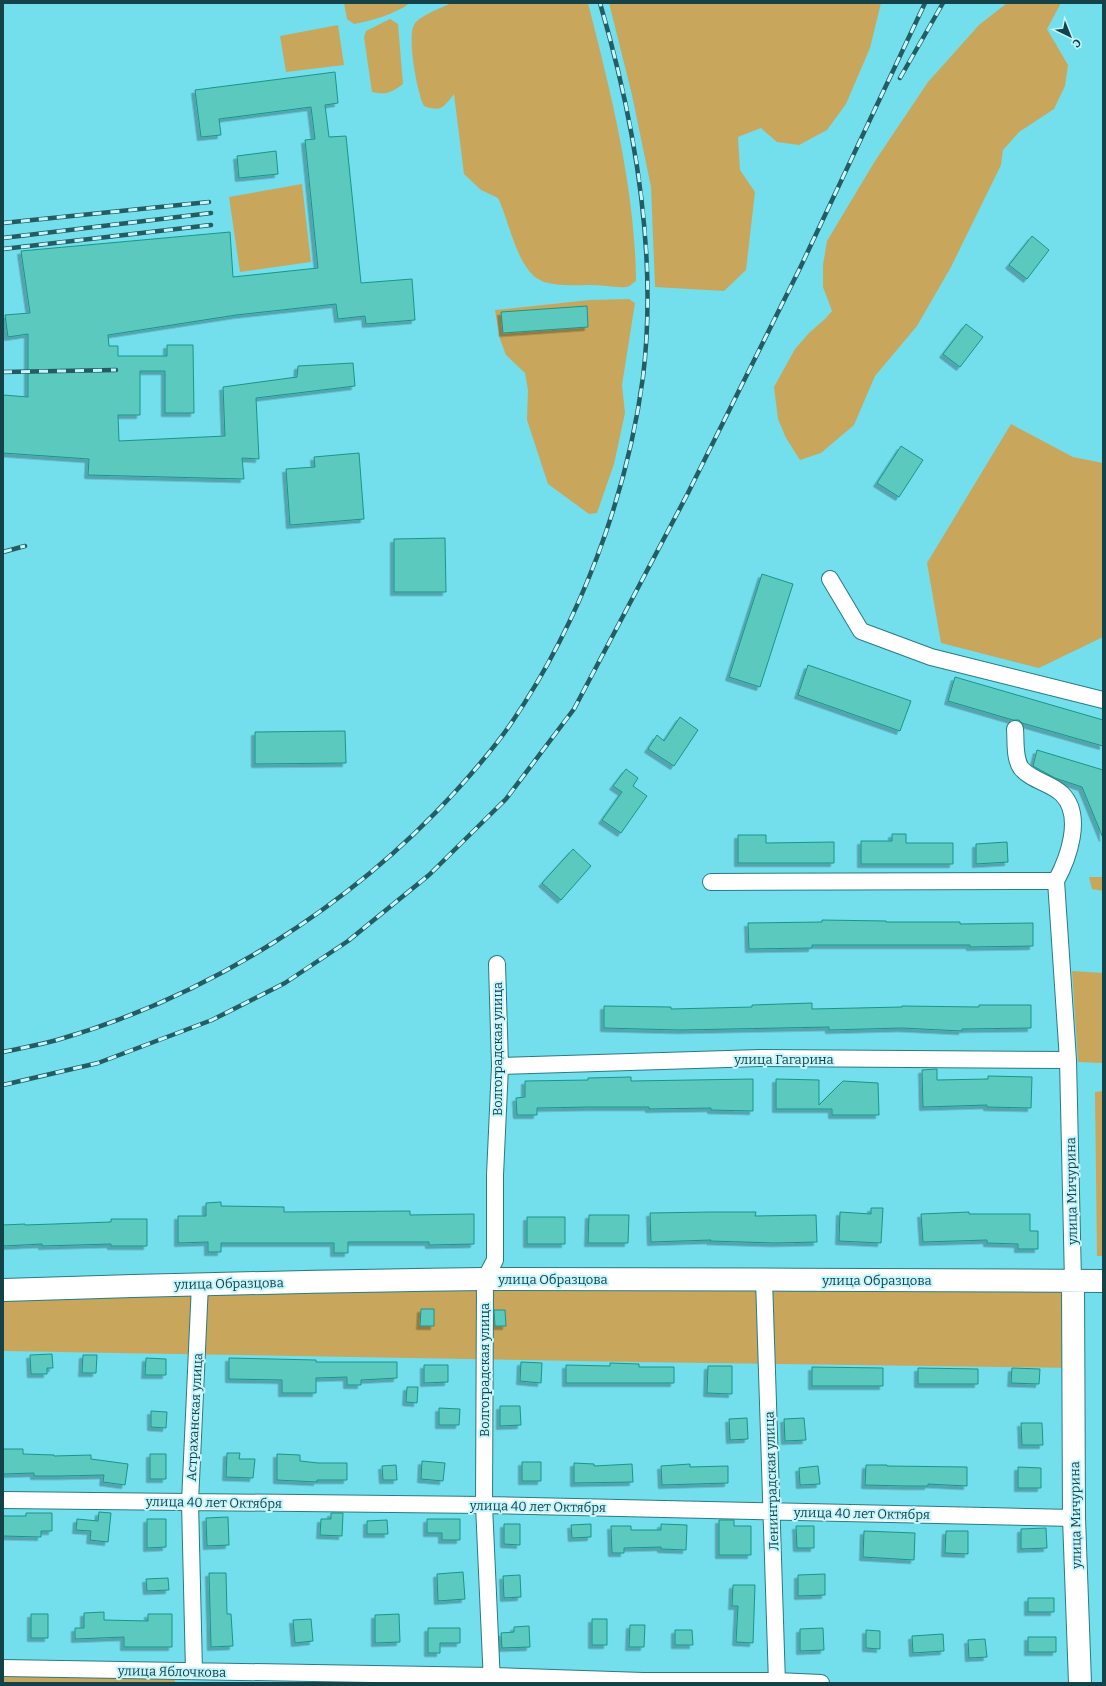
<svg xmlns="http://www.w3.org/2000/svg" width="1106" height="1686" font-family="Bitter,serif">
<defs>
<filter id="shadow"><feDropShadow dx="-3.5" dy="3.5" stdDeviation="0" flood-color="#0004"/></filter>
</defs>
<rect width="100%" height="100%" fill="#73deec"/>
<!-- green -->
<path fill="#c8a75c" d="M344 3H410C393 15 374 20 354 24L347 19Z
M451 3H588C611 93 635 188 636 281 633 283 629 287 626 287 615 288 603 285 592 285 577 285 550 287 538 279 516 265 509 220 498 198L481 190 464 174 454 94C444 106 442 113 424 106 417 93 407 37 414 25 418 16 442 8 451 3Z
M609 3H881L870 48 846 104 827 130 799 145 777 142 761 128 738 137 740 170 755 192 746 270 724 291 655 287 651 187 632 95Z
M1007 3H1061L1047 29 1068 65 1065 86 1054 109 1019 132 1003 150 1001 165 951 267 917 326 875 376 854 425 821 453 800 460 786 438 778 419 774 387 795 349 809 333 825 319 832 311 823 287V265L827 241 875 161 928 82 979 25Z
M390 19 398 24 403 84C391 93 386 95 372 92L364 37 366 31Z
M338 25 344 65 286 72 280 36Z
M302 184 311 262 240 272 229 197Z
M629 299 635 303 622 385 625 413 614 464 597 513 589 514 548 484 527 420 528 390 525 373 506 355 500 339 495 310 590 300Z
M1011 424 1073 457 1103 463V637L1039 668 941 643 927 563Z
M1089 877H1103V891L1092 889Z
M1072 971 1103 973V1063L1078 1062Z
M1103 1091V1256H1097L1095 1092Z
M1073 1281 1074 1368C717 1364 360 1357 3 1351V1290Z
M3 1668 175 1671V1683H3Z"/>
<!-- building -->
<path fill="#5cc9be" stroke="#19958b" filter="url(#shadow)" d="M335 72 338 103 325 105 329 137 346 136 361 283 412 279 415 320 366 324 365 316 338 319 336 304 236 315 108 335 109 346H118V356H167V345H193L194 413H165V371H140V415H118L119 441 225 436 223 387 297 377 298 366 353 363 355 386 256 398 259 459 242 458 244 479 88 475 89 459 3 453V395L28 397V334L8 337 5 315 30 313 21 251 230 232 233 277 318 268 305 140 315 139 311 107 219 119 221 135 201 137 195 90Z
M276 151 278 174 239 178 237 156Z
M1032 236 1049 250 1027 279 1009 265Z
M587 306 588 327 503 333 501 312Z
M966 324 983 337 960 367 943 354Z
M901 446 923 460 899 497 877 483Z
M359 453 364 519 290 525 286 469 315 467 314 457Z
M445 538 446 592H394V539Z
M762 574 793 584 760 687 729 677Z
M808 665 911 701 900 731 798 695Z
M955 677 1103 720V746L1022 723 1019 720H1013L948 701Z
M680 717 698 730 674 766 648 749 657 735 664 741Z
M345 731 346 763 255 764V732Z
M1037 750 1103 770V838L1082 787 1055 778 1033 766Z
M626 769 638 778 633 786 647 796 621 833 602 820 622 792 613 786Z
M892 834H906V843H953V864H861V841H892Z
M738 835H766V843L834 842V863H738Z
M1007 842 1008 862 976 864V844Z
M573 849 591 866 561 900 542 883Z
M822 920 886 921V922H960V924L1033 923V946L970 947V945H812V948L749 949 748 923 822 922Z
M812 1003V1009L902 1007V1006L979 1007V1005H1031V1028L962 1029V1031L902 1028 829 1030V1027L681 1030 604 1028V1006L671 1007V1009L752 1007V1005Z
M937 1069V1080L988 1079V1076L1032 1077 1031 1108 987 1107V1105L923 1107 922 1070Z
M631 1077V1081L753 1079V1111L711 1110V1108L649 1109V1107H589L537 1108V1115H517L516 1098 525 1097V1081L588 1080V1078Z
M776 1079 819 1080V1105L843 1081 878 1083 879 1115H832V1109H776Z
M221 1202V1206L284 1207V1212L410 1211V1215L474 1214V1244L429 1245V1242H348V1253H334V1243H221V1252H208V1242L178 1243V1216H206V1203Z
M871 1208H883L881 1243 839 1241 840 1212 871 1214Z
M711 1212H756L755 1216 816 1215 817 1242 775 1243 710 1241 711 1240 651 1242 650 1213Z
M969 1212V1214H1030V1231H1038V1249H1018V1244L987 1243V1240L923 1242 921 1214Z
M589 1215H629L628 1243H588Z
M527 1217H565V1244H527Z
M111 1219H147V1246H111V1244L42 1246V1244L3 1246V1225L25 1224V1225L111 1222Z
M421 1309H434V1326H420Z
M494 1310H505L506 1326H495Z
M52 1354 53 1368H47V1374H31L30 1355Z
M83 1355H97L96 1373H82Z
M146 1358 166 1359V1375H145Z
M229 1358 316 1360V1362H397V1378L361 1380V1385H347V1377L316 1378V1393H282V1380L229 1379Z
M521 1362 542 1363 541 1383 520 1381Z
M610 1363 639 1364V1367H674V1383H566V1365L610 1366Z
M424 1365H448V1382L424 1383Z
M708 1366H732V1394L707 1393Z
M812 1367 883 1368V1386H812Z
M918 1368 978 1369V1384H918Z
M1012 1368 1040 1369 1039 1384 1011 1383Z
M407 1387H418L417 1403 406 1402Z
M500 1406H520L521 1425 500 1426Z
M439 1408 460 1409 459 1425H439Z
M151 1411 167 1412 166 1428 151 1427Z
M747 1418 748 1439 730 1440 729 1419Z
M804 1418 806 1440 785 1441 784 1419Z
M1021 1423H1042L1043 1445H1022Z
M3 1449H23V1454L54 1455V1456L91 1455V1459L128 1464 125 1485 103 1482 104 1475 60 1476H34V1473L3 1474Z
M227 1453H240L239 1459H255L253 1478 226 1477Z
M150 1454H166V1479H150Z
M277 1454 300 1455V1461L318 1463H347V1480H317V1482L277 1480Z
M422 1461 445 1463 443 1481 421 1479Z
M522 1462H541V1481H522Z
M574 1463 594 1464V1466L632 1464 633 1482 574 1483Z
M690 1464V1467L728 1466V1483L662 1485 661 1466Z
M396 1465 397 1480H383L382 1466Z
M866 1465H887V1466L967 1467V1486L928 1484V1486H907L865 1485Z
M818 1466 820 1484 800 1485 799 1468Z
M1018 1467 1041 1468V1488H1018Z
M99 1512 111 1513 108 1542 90 1540 91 1531 76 1530 77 1519 98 1521Z
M26 1513H52V1531H41V1537L3 1536V1516H26Z
M331 1513H343L342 1536 320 1535 321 1519H331Z
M228 1517 229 1545 207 1546 206 1518Z
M147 1519H166V1547L147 1548Z
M427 1519H460V1540H442V1533H427Z
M387 1520 388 1534H367V1521Z
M719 1520H734V1526H751V1555H719Z
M504 1524H520V1545L504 1544Z
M591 1524V1537L572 1538 571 1525Z
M661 1524 687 1525 686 1550 661 1549V1547L624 1548V1553H612L611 1526H631V1530H661Z
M796 1526H814V1548H797Z
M1046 1528 1047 1548 1021 1549V1529Z
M864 1531 915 1533 914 1560 863 1557Z
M946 1531H968V1554L945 1553Z
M463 1572 465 1599 438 1601 437 1574Z
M209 1573H226L227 1614H231L233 1646 211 1647Z
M825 1574V1595L798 1596V1575Z
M520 1575 521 1597 504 1598 503 1576Z
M168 1578 169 1590 147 1591 146 1579Z
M733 1585H755L753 1643 736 1642 738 1606H732Z
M1028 1598H1054V1612H1028Z
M104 1612V1620L148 1621V1614H172V1647H124V1637L75 1639V1628H84V1613Z
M31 1614H48V1638H31Z
M399 1614 400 1642 375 1643V1615Z
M311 1619 313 1641 295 1643 293 1620Z
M592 1619H607V1645H592Z
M630 1625H645L644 1647H629Z
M529 1626 530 1647 502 1648 501 1633 514 1632V1627Z
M428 1628H460V1643H440V1653H428Z
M823 1628 824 1650 800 1651V1629Z
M675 1630H692L693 1645H675Z
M866 1630 880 1631V1649L866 1648Z
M943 1634 944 1651 913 1653 912 1636Z
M1028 1637H1056V1652H1028Z
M985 1639 987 1657 969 1658 968 1640Z"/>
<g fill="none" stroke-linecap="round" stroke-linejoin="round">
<!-- street casing -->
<g stroke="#267c86" stroke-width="18">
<path id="street" d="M830 579 861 631 931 657 1103 700
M1015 729C1016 740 1014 758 1021 768 1032 781 1051 783 1062 794 1084 816 1068 859 1056 881L1068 1060 1073 1281
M711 882 1056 881
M500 1066 760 1058 1068 1060
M764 1279 777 1683
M3 1500 484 1505 1074 1518
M3 1668 492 1676 643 1681H777L821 1683
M194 1671 190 1502 200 1284
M492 1683 484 1505 485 1279 495 1260V1175L500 1066 497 964"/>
</g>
<!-- secondary casing -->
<g stroke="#267c86" stroke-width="24">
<path id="secondary" d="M1073 1281 1074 1518 1080 1683
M3 1290C163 1285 324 1281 484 1279 690 1278 897 1281 1103 1281"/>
</g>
<!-- street -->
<use href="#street" stroke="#fff" stroke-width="16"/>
<!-- secondary -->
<use href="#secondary" stroke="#fff" stroke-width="22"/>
<!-- rail casing -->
<g stroke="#235c63" stroke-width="4.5">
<path id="rail" d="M900 78 943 3
M3 223 209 202
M3 238 211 213
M3 249 211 225
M3 372 116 370
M3 552 25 546
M3 1052C21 1048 39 1045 57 1040 207 997 350 907 455 792 475 770 495 747 512 722 580 622 627 497 643 377 658 252 635 123 600 3
M3 1085 98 1063 212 1020 285 983 348 941 429 875 506 799 574 709 688 493 801 266 925 3"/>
</g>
<!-- rail -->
<use href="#rail" stroke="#c6f6fd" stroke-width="3" stroke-dasharray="9" stroke-linecap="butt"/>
</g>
<g text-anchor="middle" stroke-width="4" stroke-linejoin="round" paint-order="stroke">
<!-- street labels -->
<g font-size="13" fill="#134248" stroke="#c6f6fd">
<text transform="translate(497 1049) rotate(-90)" y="5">Волгоградская улица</text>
<text x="784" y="1064">улица Гагарина</text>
<text transform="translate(1071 1191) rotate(-91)" y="5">улица Мичурина</text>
<text x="553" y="1284">улица Образцова</text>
<text x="877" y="1285">улица Образцова</text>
<text transform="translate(229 1283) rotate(-1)" y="5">улица Образцова</text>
<text transform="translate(484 1370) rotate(-90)" y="5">Волгоградская улица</text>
<text transform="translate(194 1417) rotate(-87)" y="5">Астраханская улица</text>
<text transform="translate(771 1481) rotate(-92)" y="5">Ленинградская улица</text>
<text transform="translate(214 1502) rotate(1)" y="5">улица 40 лет Октября</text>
<text transform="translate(538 1506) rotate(1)" y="5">улица 40 лет Октября</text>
<text transform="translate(862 1513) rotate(1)" y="5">улица 40 лет Октября</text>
<text transform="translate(1075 1515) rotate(-91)" y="5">улица Мичурина</text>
<text transform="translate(172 1671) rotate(1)" y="5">улица Яблочкова</text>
</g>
</g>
<!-- border -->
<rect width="1106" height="1686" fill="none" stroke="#134248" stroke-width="8"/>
<!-- north arrow -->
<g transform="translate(1070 36) rotate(137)" stroke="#c6f6fd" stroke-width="3" paint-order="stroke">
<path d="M0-3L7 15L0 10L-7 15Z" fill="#134248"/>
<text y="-6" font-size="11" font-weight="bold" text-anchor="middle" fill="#134248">С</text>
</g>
</svg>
